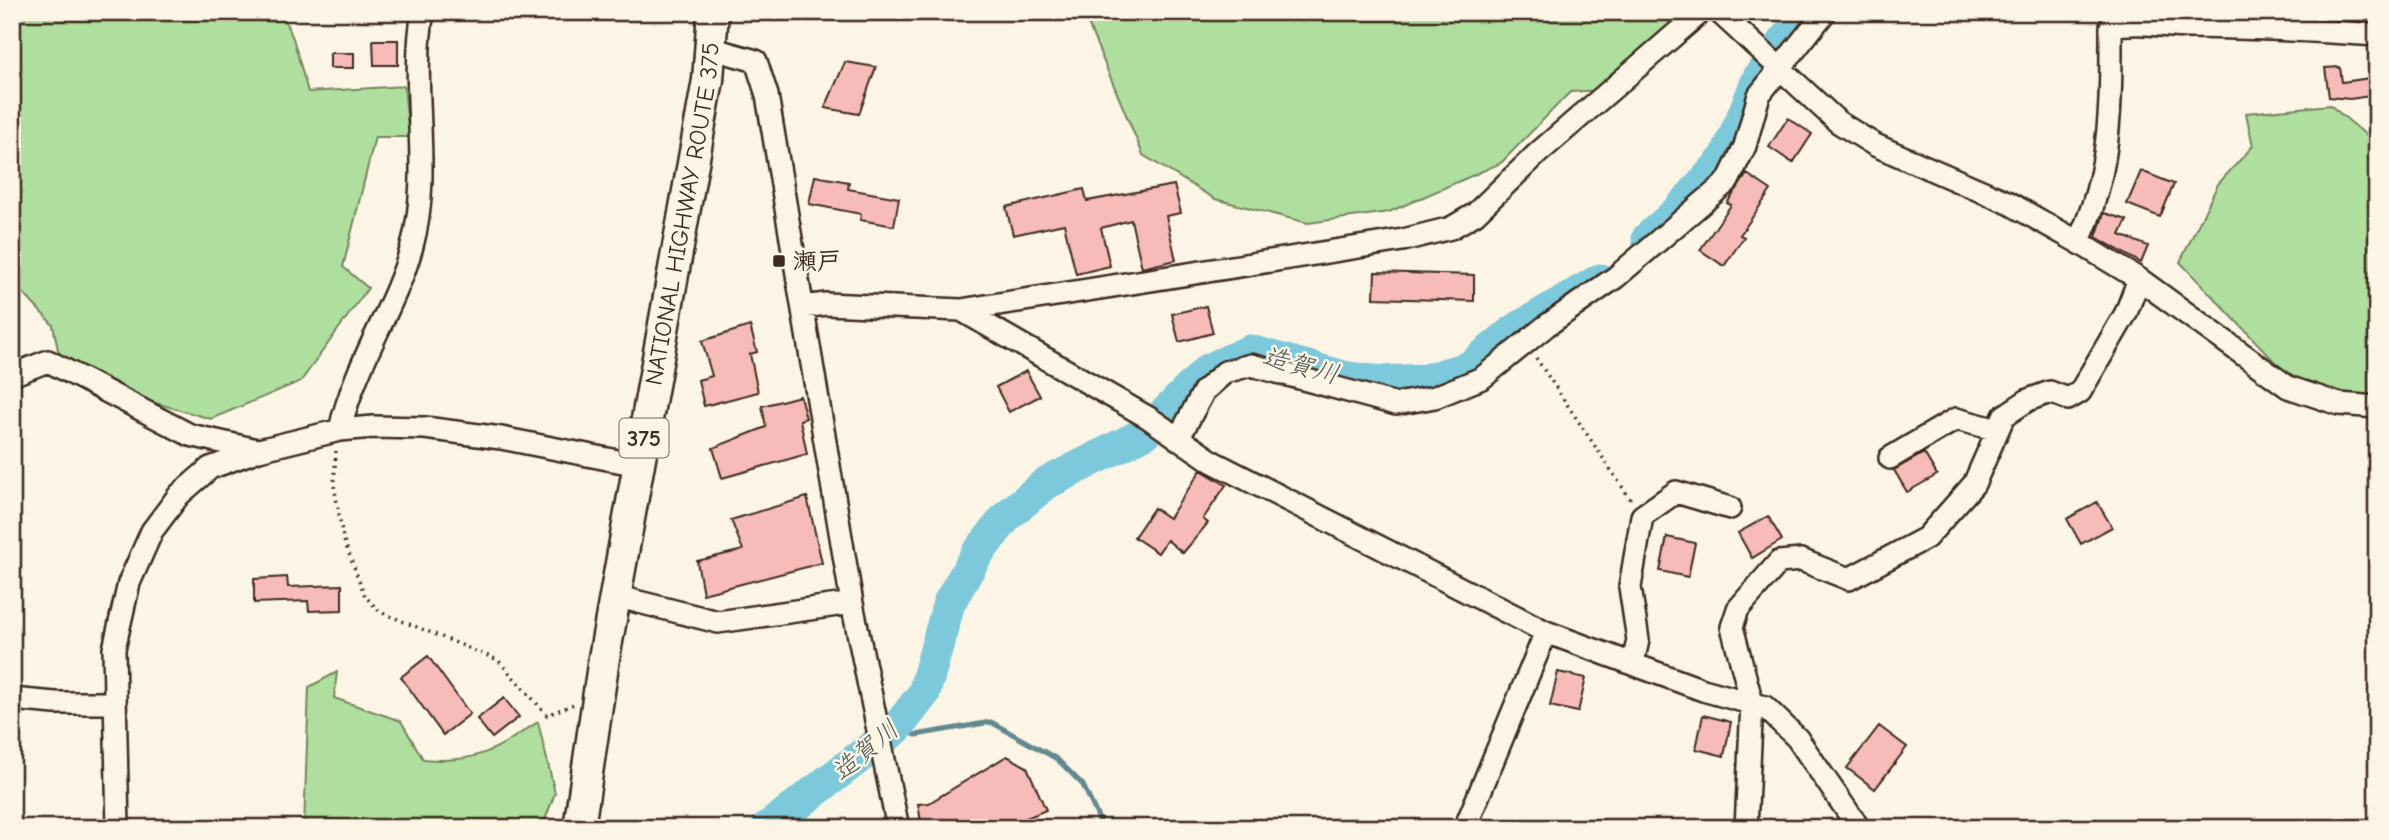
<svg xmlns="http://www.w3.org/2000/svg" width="2389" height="840" font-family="'Comic Neue','Klee One',sans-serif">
<rect width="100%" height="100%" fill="#fcf5e5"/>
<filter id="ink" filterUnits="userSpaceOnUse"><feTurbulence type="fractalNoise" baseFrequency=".0143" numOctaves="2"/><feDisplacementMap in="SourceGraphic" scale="14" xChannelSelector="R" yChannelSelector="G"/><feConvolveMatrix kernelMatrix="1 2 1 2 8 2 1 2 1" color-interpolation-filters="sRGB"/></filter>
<g filter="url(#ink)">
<!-- green -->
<path fill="#afdf9f" stroke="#75845e" stroke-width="2" d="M12 12H281L293 38 308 92 404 86 409 137H375L343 267 368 288 301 381 211 419 121 393 59 355 53 325 12 281Z
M1083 12H1699L1617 89 1570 92 1501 163 1389 212 1308 223 1215 199 1143 155Z
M2330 105 2377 144V401L2342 398 2295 383 2180 262 2218 184 2253 146 2246 113Z
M337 672 334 698 401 721 423 759C476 764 495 750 538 722L555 793 542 828H304L309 687Z"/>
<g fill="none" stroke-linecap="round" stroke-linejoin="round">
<!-- stream -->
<path stroke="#62898f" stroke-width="5" d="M897 728 916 735 991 722 1057 759 1083 785 1103 828"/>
<!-- river -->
<path stroke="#7cc9db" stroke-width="33" d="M1648 238 1678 211 1726 157 1759 77 1805 12
M767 828 897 728 924 693 949 603 977 554 1007 516 1045 484 1145 433 1208 370 1250 351 1347 378 1381 382 1425 380 1470 367 1515 330 1600 280"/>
</g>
<!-- building -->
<path fill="#f7bbb9" stroke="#3b2a1e" stroke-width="2" d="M373 40H398V65H374Z
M330 53H354V68H330Z
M845 62 876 67 859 114 825 108Z
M2340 67 2342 82 2377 77V95L2350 99 2329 97 2325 68Z
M1788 118 1812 134 1793 163 1769 147Z
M2141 171 2174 184 2160 217 2127 204Z
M1747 174 1771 190 1740 235 1744 237 1724 266 1700 250 1731 205 1727 203Z
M815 176 849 182 848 189 899 198 894 226 860 220 861 214 809 204Z
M1174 185 1181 213 1166 216 1176 260 1142 268 1131 220 1101 228 1110 266 1076 274 1064 224 1013 235 1006 207 1084 189 1087 201Z
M2104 213 2127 220 2120 235 2148 246 2141 263 2096 237Z
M1375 272 1474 275V301L1374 298Z
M1206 306 1213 333 1179 342 1172 314Z
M750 326 757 352 750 354 758 392 704 406 698 380 712 376 702 341Z
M1026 371 1040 396 1009 412 996 387Z
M800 396 806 418 800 420 807 454 722 478 713 448 766 427 762 406Z
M1924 453 1937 475 1907 492 1894 470Z
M1201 470 1226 485 1203 519 1208 523 1183 553 1167 540 1158 553 1134 537 1154 508 1169 518Z
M807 497 822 563 703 594 697 561 743 550 731 520Z
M2097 502 2112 527 2081 544 2067 519Z
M1768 516 1782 540 1752 558 1738 533Z
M1667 537 1695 543 1688 577 1660 571Z
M287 577 288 587 342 585V610L309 611 308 601 254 603V579Z
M428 656 470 714 443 735 401 677Z
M1558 672 1586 678 1578 712 1550 706Z
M504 698 519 717 492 738 477 719Z
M1703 715 1731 722 1724 756 1696 749Z
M1879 726 1907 747 1875 789 1847 768Z
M1007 756 1027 767 1046 810 1002 828H922L918 804 929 803Z"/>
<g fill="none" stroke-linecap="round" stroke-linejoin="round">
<!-- minor casing -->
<g stroke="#3b2a1e" stroke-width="26">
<path id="minor" d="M1719 12 1838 122 1875 145 2009 203 2078 242 2139 279 2288 387 2339 404 2377 407
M710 48 756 61 767 95 852 603 898 828
M2078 242C2112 173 2111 101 2111 26 2138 21 2161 26 2187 27 2251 28 2313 30 2377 35
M803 307 826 304 961 310 1403 240 1451 228 1475 214 1538 153 1701 12
M961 310 1149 418 1213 462 1546 632 1703 690 1765 707 1797 738 1859 828
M12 375 48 361 190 435 257 450
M340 430C355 362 395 309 412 246 433 170 409 89 423 12
M1178 439 1204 391 1225 372 1251 365 1396 404 1435 397 1482 378 1546 326 1616 277 1728 181 1745 146 1759 95 1825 12
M1890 458 1956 419 1998 430
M615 596 718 622 852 603
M1633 663 1638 640 1630 587 1642 516 1676 492 1730 508
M12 699 55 703H114
M118 828 114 649 129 583 152 531 179 495 210 468 259 450 340 430 373 427 425 428 501 438 638 465
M1465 828 1546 632
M1746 828 1752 703 1732 627 1738 609 1779 562 1801 560 1849 579 1926 538 1974 484 2004 416 2028 400 2050 392 2068 399 2080 392 2126 313 2139 279"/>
</g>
<!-- highway casing -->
<g stroke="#3b2a1e" stroke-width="35">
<g id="highway">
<path id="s1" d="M579 828 604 658 708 80 713 12"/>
</g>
</g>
<!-- path -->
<path stroke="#3b2a1e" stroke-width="3.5" stroke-dasharray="2 5" stroke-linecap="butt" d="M1536 358 1631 500
M336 451 334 485 343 538 365 596 380 612 498 660 547 715 574 704"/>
<!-- minor -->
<use href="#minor" stroke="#fcf5e5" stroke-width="21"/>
<!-- highway -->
<use href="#highway" stroke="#fcf5e5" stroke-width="30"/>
</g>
</g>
<!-- markers -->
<rect fill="#3b2a1e" stroke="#fcf5e5" stroke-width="2.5" x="772" y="254" width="14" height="14" rx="3.5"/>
<g text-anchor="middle" stroke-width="5" stroke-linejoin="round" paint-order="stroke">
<!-- shield labels -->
<rect fill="#fcf5e5" stroke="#75675a" stroke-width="2" x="619.5" y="418.5" width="49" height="39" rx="5"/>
<g font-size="23" font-weight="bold" fill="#3b2a1e">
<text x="644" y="446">375</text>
</g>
<!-- street labels -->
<g font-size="24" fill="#3b2a1e" stroke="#fcf5e5">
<text dy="8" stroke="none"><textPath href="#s1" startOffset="623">NATIONAL HIGHWAY ROUTE 375</textPath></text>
</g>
<!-- poi labels -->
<g font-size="24" font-weight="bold" fill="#3b2a1e" stroke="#fcf5e5" text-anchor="start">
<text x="793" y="269">瀬戸</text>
</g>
<!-- water labels -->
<g font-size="26" font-style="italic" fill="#4e5a57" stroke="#fcf5e5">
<text transform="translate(1301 365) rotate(15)" y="9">造賀川</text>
<text transform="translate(865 750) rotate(-40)" y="9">造賀川</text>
</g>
</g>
<!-- margin -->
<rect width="2389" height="840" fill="none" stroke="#fcf5e5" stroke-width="42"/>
<rect x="21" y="21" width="2347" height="798" fill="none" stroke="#3b2a1e" stroke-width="2.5" filter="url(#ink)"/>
</svg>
